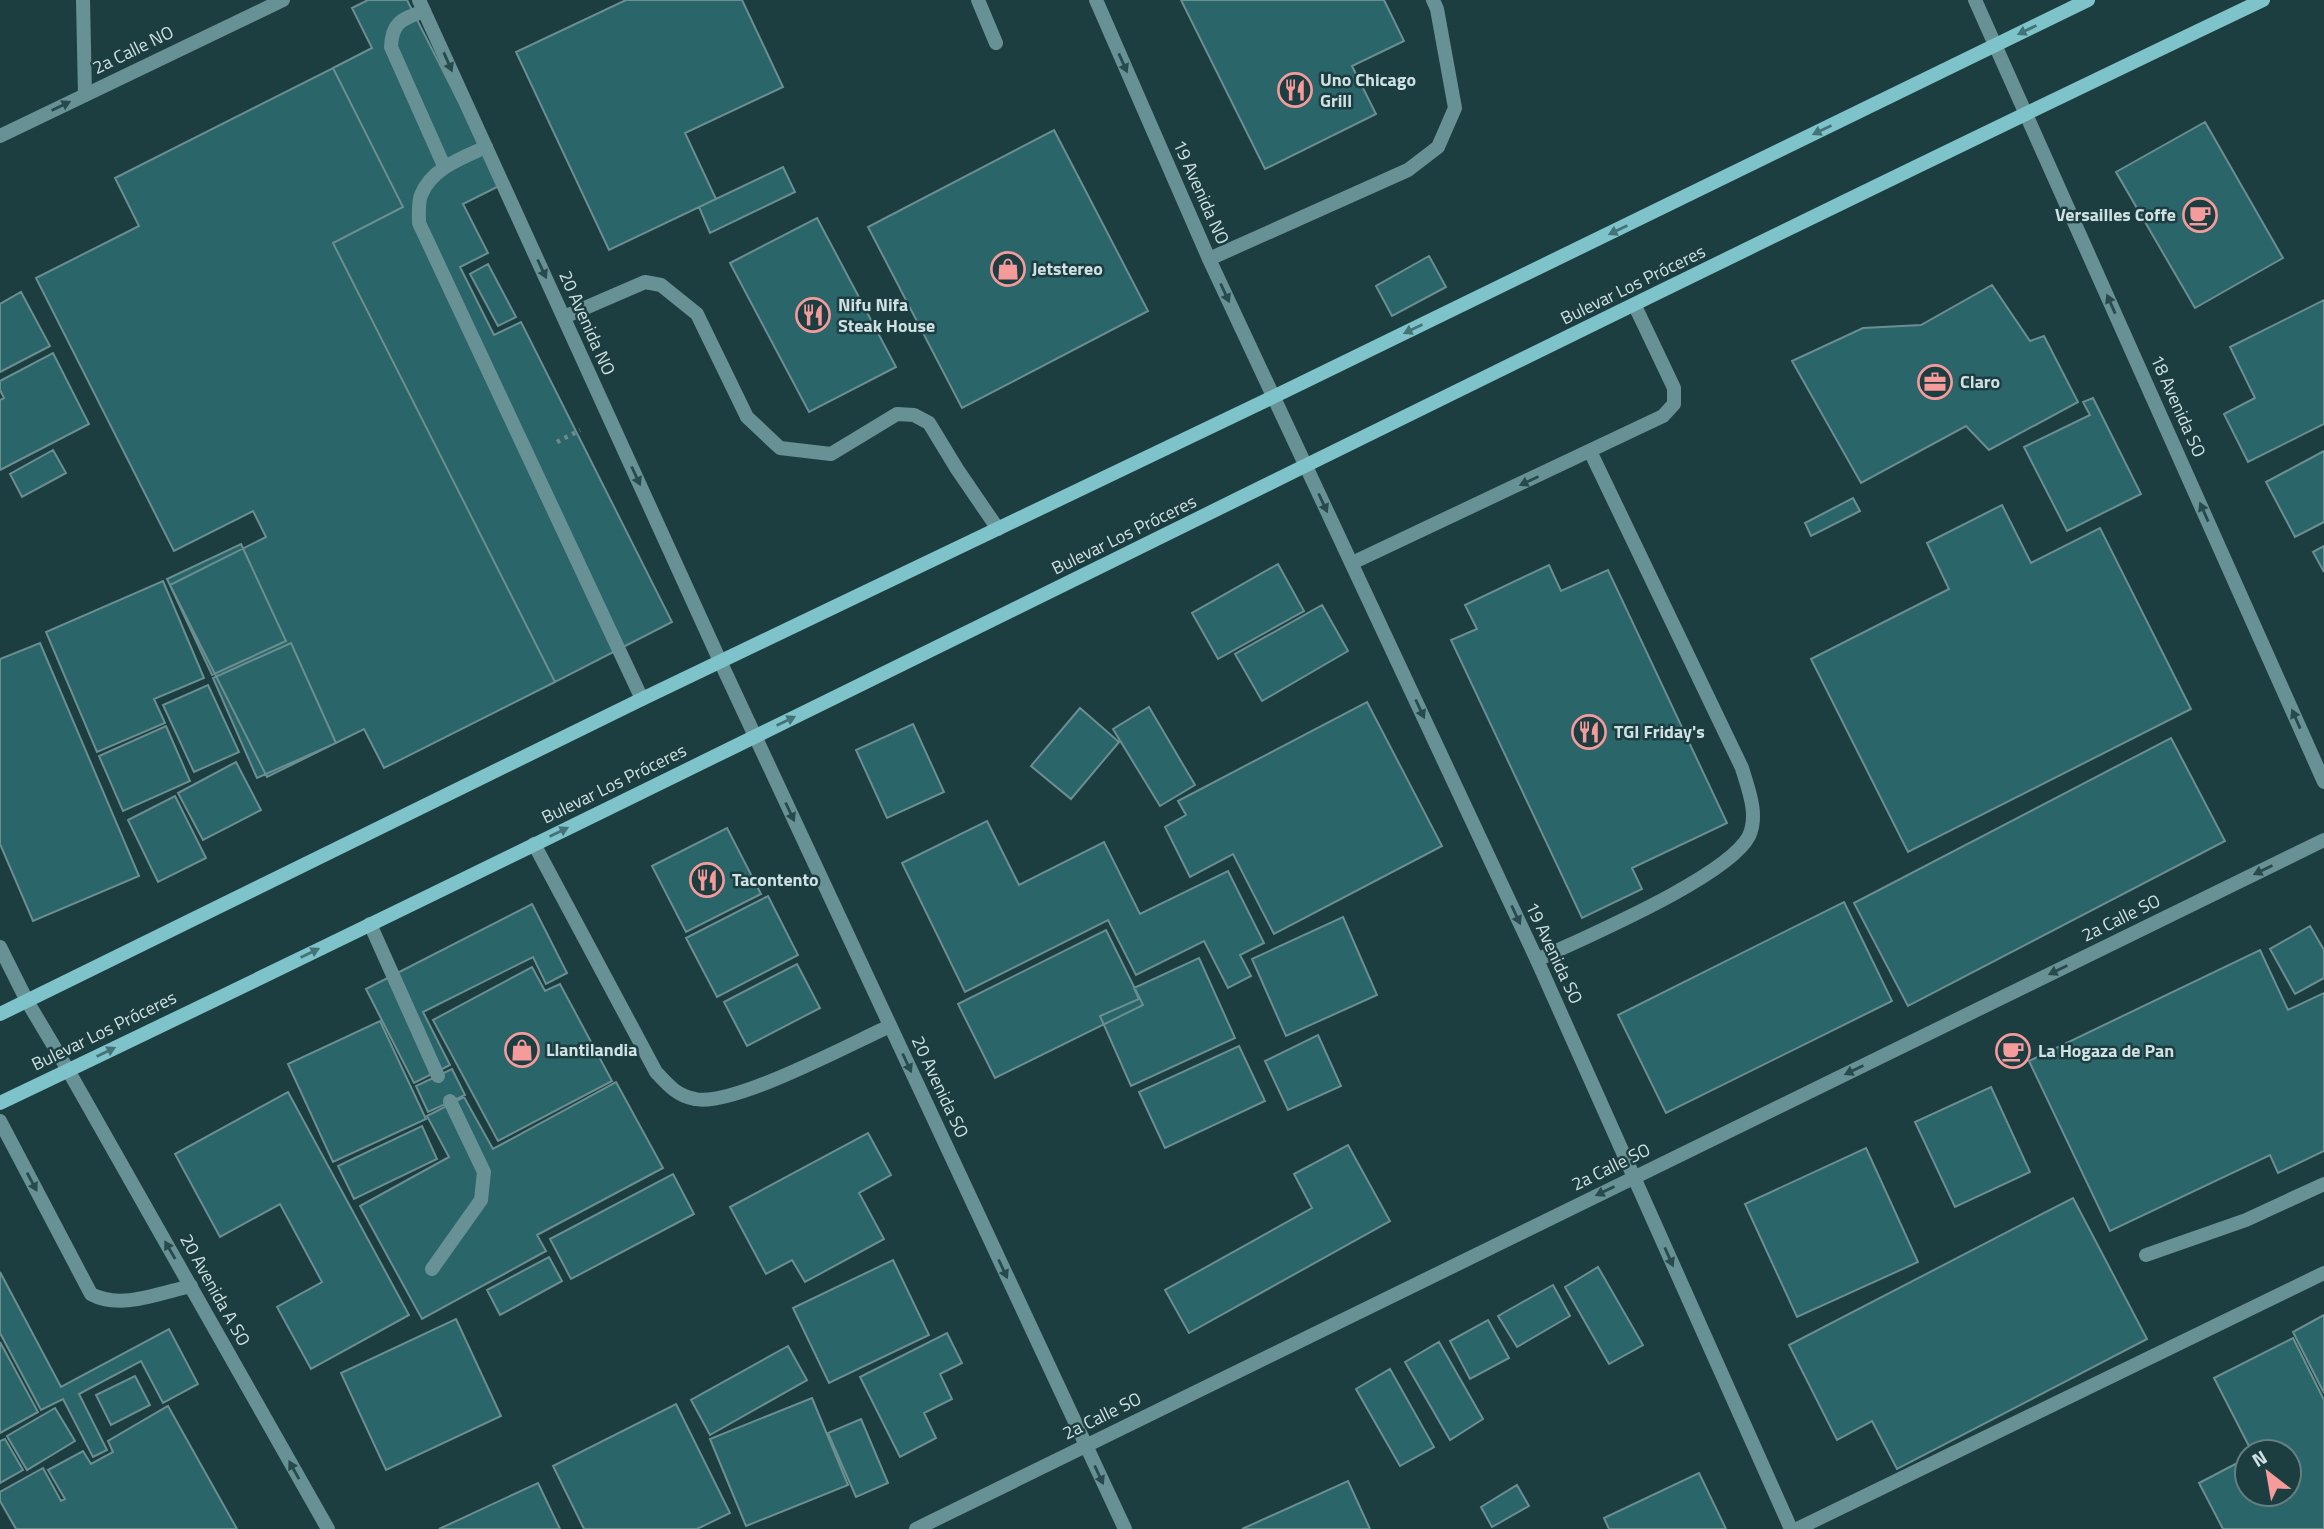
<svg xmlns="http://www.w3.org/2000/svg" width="2324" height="1529" font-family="'Titillium Web',sans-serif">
<rect width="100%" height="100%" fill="#1d3e41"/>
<!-- building -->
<path fill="#2a656a" stroke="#6b8e91" stroke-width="2" d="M368 0H407L501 185 463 204 488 253 460 267 494 335 521 322 672 622 555 682 333 243 403 207 333 68 372 48 352 8Z
M626 0H742L783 87 685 133 716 199 609 250 516 52Z
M1181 0H1384L1404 41 1352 66 1376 114 1265 169Z
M333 68 403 207 333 243 555 682 384 768 364 729 267 777 170 585 266 537 253 511 174 551 36 278 139 226 115 178Z
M2205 122 2283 258 2195 308 2116 172Z
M1054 130 1148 311 962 408 868 227Z
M783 167 795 192 710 233 699 207Z
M817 218 896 367 809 412 730 263Z
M1429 256 1446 287 1392 316 1376 286Z
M488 264 516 317 498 326 470 274Z
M1992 285 2030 341 2044 336 2078 402 1989 450 1966 426 1861 483 1792 361 1863 328 1921 325Z
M21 292 50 346 0 372V304Z
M2324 300V424L2248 462 2224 414 2255 398 2230 347Z
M53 353 89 424 0 470V400L4 398 0 390V381Z
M2093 398 2141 494 2067 531 2024 447 2090 415 2083 402Z
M53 450 66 473 22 497 10 474Z
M2324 451V522L2295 537 2266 482Z
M1853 498 1860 511 1811 536 1805 523Z
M2002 505 2031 563 2100 528 2191 709 1908 852 1811 659 1949 589 1927 543Z
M241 544 286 641 212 675 167 579Z
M2324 546V572L2313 552Z
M1278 564 1304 611 1218 659 1192 613Z
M1549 565 1561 591 1608 570 1727 823 1632 868 1642 889 1582 918 1451 640 1477 629 1465 605Z
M163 581 204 678 154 699 165 723 97 752 46 632Z
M1322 605 1348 651 1262 701 1235 654Z
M40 643 139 876 33 921 0 844V659Z
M291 643 336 743 257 778 213 678Z
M208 685 239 752 194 772 163 705Z
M1367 702 1442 846 1274 934 1233 854 1190 877 1165 827 1186 815 1178 801Z
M1149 707 1195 785 1160 806 1113 729Z
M1080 708 1119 742 1071 799 1031 766Z
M913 724 944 792 887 818 856 750Z
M166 726 190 781 123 811 99 756Z
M2171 738 2225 841 1908 1006 1854 903Z
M236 762 261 810 203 840 178 793Z
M175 796 206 858 158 882 128 820Z
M987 821 1019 885 1104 842 1140 914 1228 871 1264 943 1240 955 1251 976 1228 988 1204 941 1136 975 1108 920 965 992 902 863Z
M727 828 761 894 686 932 652 866Z
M768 896 798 955 717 997 686 938Z
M1844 902 1892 1001 1666 1113 1618 1015Z
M532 904 567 973 546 984 533 957 423 1012 450 1065 414 1083 366 989Z
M1343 917 1377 995 1286 1036 1252 959Z
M2310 926 2324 950V978L2295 994 2270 949Z
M1106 930 1143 1005 995 1078 958 1004Z
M2260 950 2288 1010 2324 993V1151L2278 1173 2270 1155 2110 1231 2029 1061Z
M1199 958 1235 1038 1131 1086 1100 1016 1139 999 1134 988Z
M797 964 820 1008 747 1046 724 1002Z
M532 967 545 991 560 984 612 1081 498 1141 433 1020Z
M380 1021 426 1119 333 1162 288 1064Z
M1318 1035 1341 1086 1288 1110 1265 1061Z
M1239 1046 1265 1101 1165 1148 1139 1092Z
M452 1069 465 1095 428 1112 416 1086Z
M616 1082 663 1168 537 1235 546 1251 422 1319 360 1206 449 1157 427 1116 464 1097 493 1149Z
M1991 1087 2030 1172 1955 1207 1915 1122Z
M288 1092 409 1315 311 1369 277 1307 322 1282 280 1204 220 1237 175 1154Z
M422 1126 437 1159 354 1199 338 1166Z
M868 1133 891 1175 859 1193 884 1239 805 1282 792 1260 766 1274 730 1207Z
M1348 1145 1390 1221 1189 1333 1165 1290 1312 1208 1294 1174Z
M1866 1148 1918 1262 1797 1317 1745 1204Z
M673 1174 694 1214 571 1279 550 1239Z
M2073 1198 2147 1339 1897 1469 1872 1421 1837 1440 1789 1345Z
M549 1257 562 1281 500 1315 487 1290Z
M893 1260 929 1335 829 1383 793 1308Z
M1598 1267 1643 1345 1609 1364 1565 1287Z
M0 1272 61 1387 169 1329 198 1384 163 1403 141 1361 79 1394 107 1450 93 1457 63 1399 41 1410 0 1333Z
M1553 1285 1570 1316 1517 1347 1498 1316Z
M2324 1315V1393L2293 1332Z
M456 1319 501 1416 386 1470 341 1373Z
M1488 1320 1509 1358 1470 1379 1450 1341Z
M947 1333 962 1363 940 1374 952 1399 924 1413 936 1438 900 1457 860 1377Z
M2293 1338 2324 1400V1529H2223L2199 1483 2247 1458V1494H2289V1452H2252L2214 1378Z
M0 1342 38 1412 0 1433Z
M1439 1342 1483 1419 1450 1440 1405 1362Z
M788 1346 807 1380 710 1435 691 1400Z
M1390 1369 1434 1447 1400 1466 1356 1389Z
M135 1376 150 1405 111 1425 96 1395Z
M812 1398 848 1485 746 1526 710 1439Z
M676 1404 730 1513 697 1529H584L553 1466Z
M168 1406 237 1529H16L0 1501V1492L43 1468 61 1501 65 1499 48 1470 83 1451 91 1464 113 1452 108 1441Z
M55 1408 75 1441 27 1470 7 1436Z
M861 1419 888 1483 856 1497 828 1433Z
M5 1439 23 1470 0 1483V1441Z
M1699 1473 1726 1529H1609L1604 1518Z
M1348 1481 1370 1529H1242Z
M538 1483 560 1529H439Z
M1517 1485 1529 1506 1492 1527 1481 1507Z"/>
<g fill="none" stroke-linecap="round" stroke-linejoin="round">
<!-- path -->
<path stroke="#708a8d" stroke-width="4.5" stroke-dasharray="3.5 5" stroke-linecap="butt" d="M557 442 580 430"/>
<!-- lane -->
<path stroke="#679194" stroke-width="14" d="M83 0 85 95
M978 0 996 43
M424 11C403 19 392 21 391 47L444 166
M486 147C462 158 432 168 421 195 418 203 419 215 419 223L642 699
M1209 259 1408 170 1438 147 1455 108 1437 9 1433 0
M564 317 645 282 661 285 697 314 747 417 780 448 831 454 897 414 914 415 929 423 957 469 998 529
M1352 563 1663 416 1674 404V388L1635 306
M534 844 656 1072C667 1084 677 1096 695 1099 733 1107 850 1044 890 1026
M370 924 438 1076
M1537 960C1583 938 1728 877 1749 836 1759 814 1748 789 1742 768L1590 451
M0 1121 91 1294C120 1310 160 1293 191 1286
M2146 1255 2246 1220 2324 1184
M432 1269 481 1200 484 1172 450 1101"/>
<!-- street -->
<path stroke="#679194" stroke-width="14" d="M419 0 720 661 1125 1529
M1096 0 1209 259 1537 960 1791 1529
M1975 0 2324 782
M0 136 283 0
M0 947 27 1001 68 1070 328 1529
M916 1529 2324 840
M1797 1529 2324 1273"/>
<!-- secondary -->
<path stroke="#7ec3c9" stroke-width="14" d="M0 1014 642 699 1273 397 2088 0
M0 1103C758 741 1506 361 2263 0"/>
</g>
<!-- one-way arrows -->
<defs><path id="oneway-solid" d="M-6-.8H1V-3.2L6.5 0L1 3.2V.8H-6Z" transform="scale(1.75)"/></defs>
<g fill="#447377">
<use href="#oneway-solid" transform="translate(2027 30) rotate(154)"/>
<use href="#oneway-solid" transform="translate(1822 130) rotate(154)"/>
<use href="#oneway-solid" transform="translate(1618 230) rotate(154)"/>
<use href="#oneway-solid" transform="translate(1413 329) rotate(154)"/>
<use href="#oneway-solid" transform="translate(786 721) rotate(-26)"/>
<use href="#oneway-solid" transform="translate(559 832) rotate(-26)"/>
<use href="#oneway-solid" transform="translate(310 953) rotate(-26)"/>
<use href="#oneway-solid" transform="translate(106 1052) rotate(-26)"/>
</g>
<g fill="#284a4d">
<use href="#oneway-solid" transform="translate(448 62) rotate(66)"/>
<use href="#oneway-solid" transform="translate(1123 63) rotate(66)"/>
<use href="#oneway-solid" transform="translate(61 106) rotate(-26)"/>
<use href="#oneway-solid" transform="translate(542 269) rotate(65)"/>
<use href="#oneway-solid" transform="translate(1225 293) rotate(65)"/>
<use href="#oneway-solid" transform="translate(2111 304) rotate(-114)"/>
<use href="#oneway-solid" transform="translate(636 476) rotate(65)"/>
<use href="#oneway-solid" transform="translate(1529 481) rotate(155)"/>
<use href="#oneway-solid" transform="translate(1323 503) rotate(65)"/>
<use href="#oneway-solid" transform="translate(2204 512) rotate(-114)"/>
<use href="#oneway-solid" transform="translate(1420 709) rotate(65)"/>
<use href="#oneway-solid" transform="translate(2296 719) rotate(-114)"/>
<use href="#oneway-solid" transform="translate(790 812) rotate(65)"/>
<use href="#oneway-solid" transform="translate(2263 870) rotate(154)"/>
<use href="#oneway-solid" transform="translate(1516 915) rotate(65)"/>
<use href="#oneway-solid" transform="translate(2058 970) rotate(154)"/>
<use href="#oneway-solid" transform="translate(907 1063) rotate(65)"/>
<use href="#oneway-solid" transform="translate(1854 1070) rotate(154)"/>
<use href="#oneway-solid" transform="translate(32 1182) rotate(62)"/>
<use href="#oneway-solid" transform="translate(1605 1191) rotate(154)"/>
<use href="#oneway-solid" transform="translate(170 1250) rotate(-120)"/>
<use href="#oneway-solid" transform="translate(1669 1257) rotate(66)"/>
<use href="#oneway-solid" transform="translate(1003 1269) rotate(65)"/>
<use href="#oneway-solid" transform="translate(294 1470) rotate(-119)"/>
<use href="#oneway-solid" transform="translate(1099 1475) rotate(65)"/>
</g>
<!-- icons -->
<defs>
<g id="restaurant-ring" transform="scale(1.75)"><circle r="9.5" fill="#1d3e41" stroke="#f59b9c" stroke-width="1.5"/><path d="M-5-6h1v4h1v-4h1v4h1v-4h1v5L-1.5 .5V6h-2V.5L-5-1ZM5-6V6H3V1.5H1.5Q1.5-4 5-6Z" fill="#f59b9c"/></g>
<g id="cafe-ring" transform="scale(1.75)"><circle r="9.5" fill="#1d3e41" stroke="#f59b9c" stroke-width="1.5"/><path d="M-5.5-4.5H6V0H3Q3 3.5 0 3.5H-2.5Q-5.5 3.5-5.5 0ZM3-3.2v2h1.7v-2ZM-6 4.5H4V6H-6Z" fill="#f59b9c"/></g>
<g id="shop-ring" transform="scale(1.75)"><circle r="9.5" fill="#1d3e41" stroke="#f59b9c" stroke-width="1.5"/><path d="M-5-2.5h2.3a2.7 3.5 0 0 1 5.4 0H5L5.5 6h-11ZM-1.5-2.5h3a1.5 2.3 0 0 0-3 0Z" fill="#f59b9c"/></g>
<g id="office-ring" transform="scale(1.75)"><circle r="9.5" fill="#1d3e41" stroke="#f59b9c" stroke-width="1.5"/><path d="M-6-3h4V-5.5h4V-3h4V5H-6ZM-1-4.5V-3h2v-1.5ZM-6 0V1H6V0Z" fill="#f59b9c"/></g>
</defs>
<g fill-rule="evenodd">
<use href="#restaurant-ring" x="1295" y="90"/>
<use href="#cafe-ring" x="2200" y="215"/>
<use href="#shop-ring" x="1008" y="269"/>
<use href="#restaurant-ring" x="813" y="315"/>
<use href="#office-ring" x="1935" y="382"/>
<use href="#restaurant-ring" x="1589" y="732"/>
<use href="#restaurant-ring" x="707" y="880"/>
<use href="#shop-ring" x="522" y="1050"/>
<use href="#cafe-ring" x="2013" y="1051"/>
</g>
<g text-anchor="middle" stroke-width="5" stroke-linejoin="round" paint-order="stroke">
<!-- street labels -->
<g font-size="18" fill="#cfe1e3" stroke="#1d3e41">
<text transform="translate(133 50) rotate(-26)" y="6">2a Calle NO</text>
<text transform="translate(1201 192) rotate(66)" y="6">19 Avenida NO</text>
<text transform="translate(1633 285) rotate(-26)" y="6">Bulevar Los Próceres</text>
<text transform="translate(587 323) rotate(66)" y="6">20 Avenida NO</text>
<text transform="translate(2178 406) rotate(66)" y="6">18 Avenida SO</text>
<text transform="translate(1124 535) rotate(-26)" y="6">Bulevar Los Próceres</text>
<text transform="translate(614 784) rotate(-26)" y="6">Bulevar Los Próceres</text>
<text transform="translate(2121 918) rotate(-26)" y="6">2a Calle SO</text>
<text transform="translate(1554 953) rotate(65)" y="6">19 Avenida SO</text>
<text transform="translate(104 1031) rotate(-26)" y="6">Bulevar Los Próceres</text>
<text transform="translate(940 1087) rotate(65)" y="6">20 Avenida SO</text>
<text transform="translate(1611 1167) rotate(-26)" y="6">2a Calle SO</text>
<text transform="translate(215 1290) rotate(61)" y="6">20 Avenida A SO</text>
<text transform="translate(1102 1416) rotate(-26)" y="6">2a Calle SO</text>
</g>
<!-- poi labels -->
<g font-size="18" font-weight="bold" fill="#cfe1e3" stroke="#1d3e41" text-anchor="start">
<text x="1320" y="86">Uno Chicago<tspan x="1320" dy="21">Grill</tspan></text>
<text x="2176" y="221" text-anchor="end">Versailles Coffe</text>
<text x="1032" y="275">Jetstereo</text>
<text x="838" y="311">Nifu Nifa<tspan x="838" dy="21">Steak House</tspan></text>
<text x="1960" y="388">Claro</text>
<text x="1614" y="738">TGI Friday's</text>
<text x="732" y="886">Tacontento</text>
<text x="546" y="1056">Llantilandia</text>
<text x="2038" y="1057">La Hogaza de Pan</text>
</g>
</g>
<!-- north arrow -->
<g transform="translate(2268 1473) rotate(329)"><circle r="33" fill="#1d3e41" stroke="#647f82" stroke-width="2"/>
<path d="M0-5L12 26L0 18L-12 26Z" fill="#f59b9c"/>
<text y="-10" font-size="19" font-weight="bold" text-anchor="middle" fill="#cfe1e3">N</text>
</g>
</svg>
